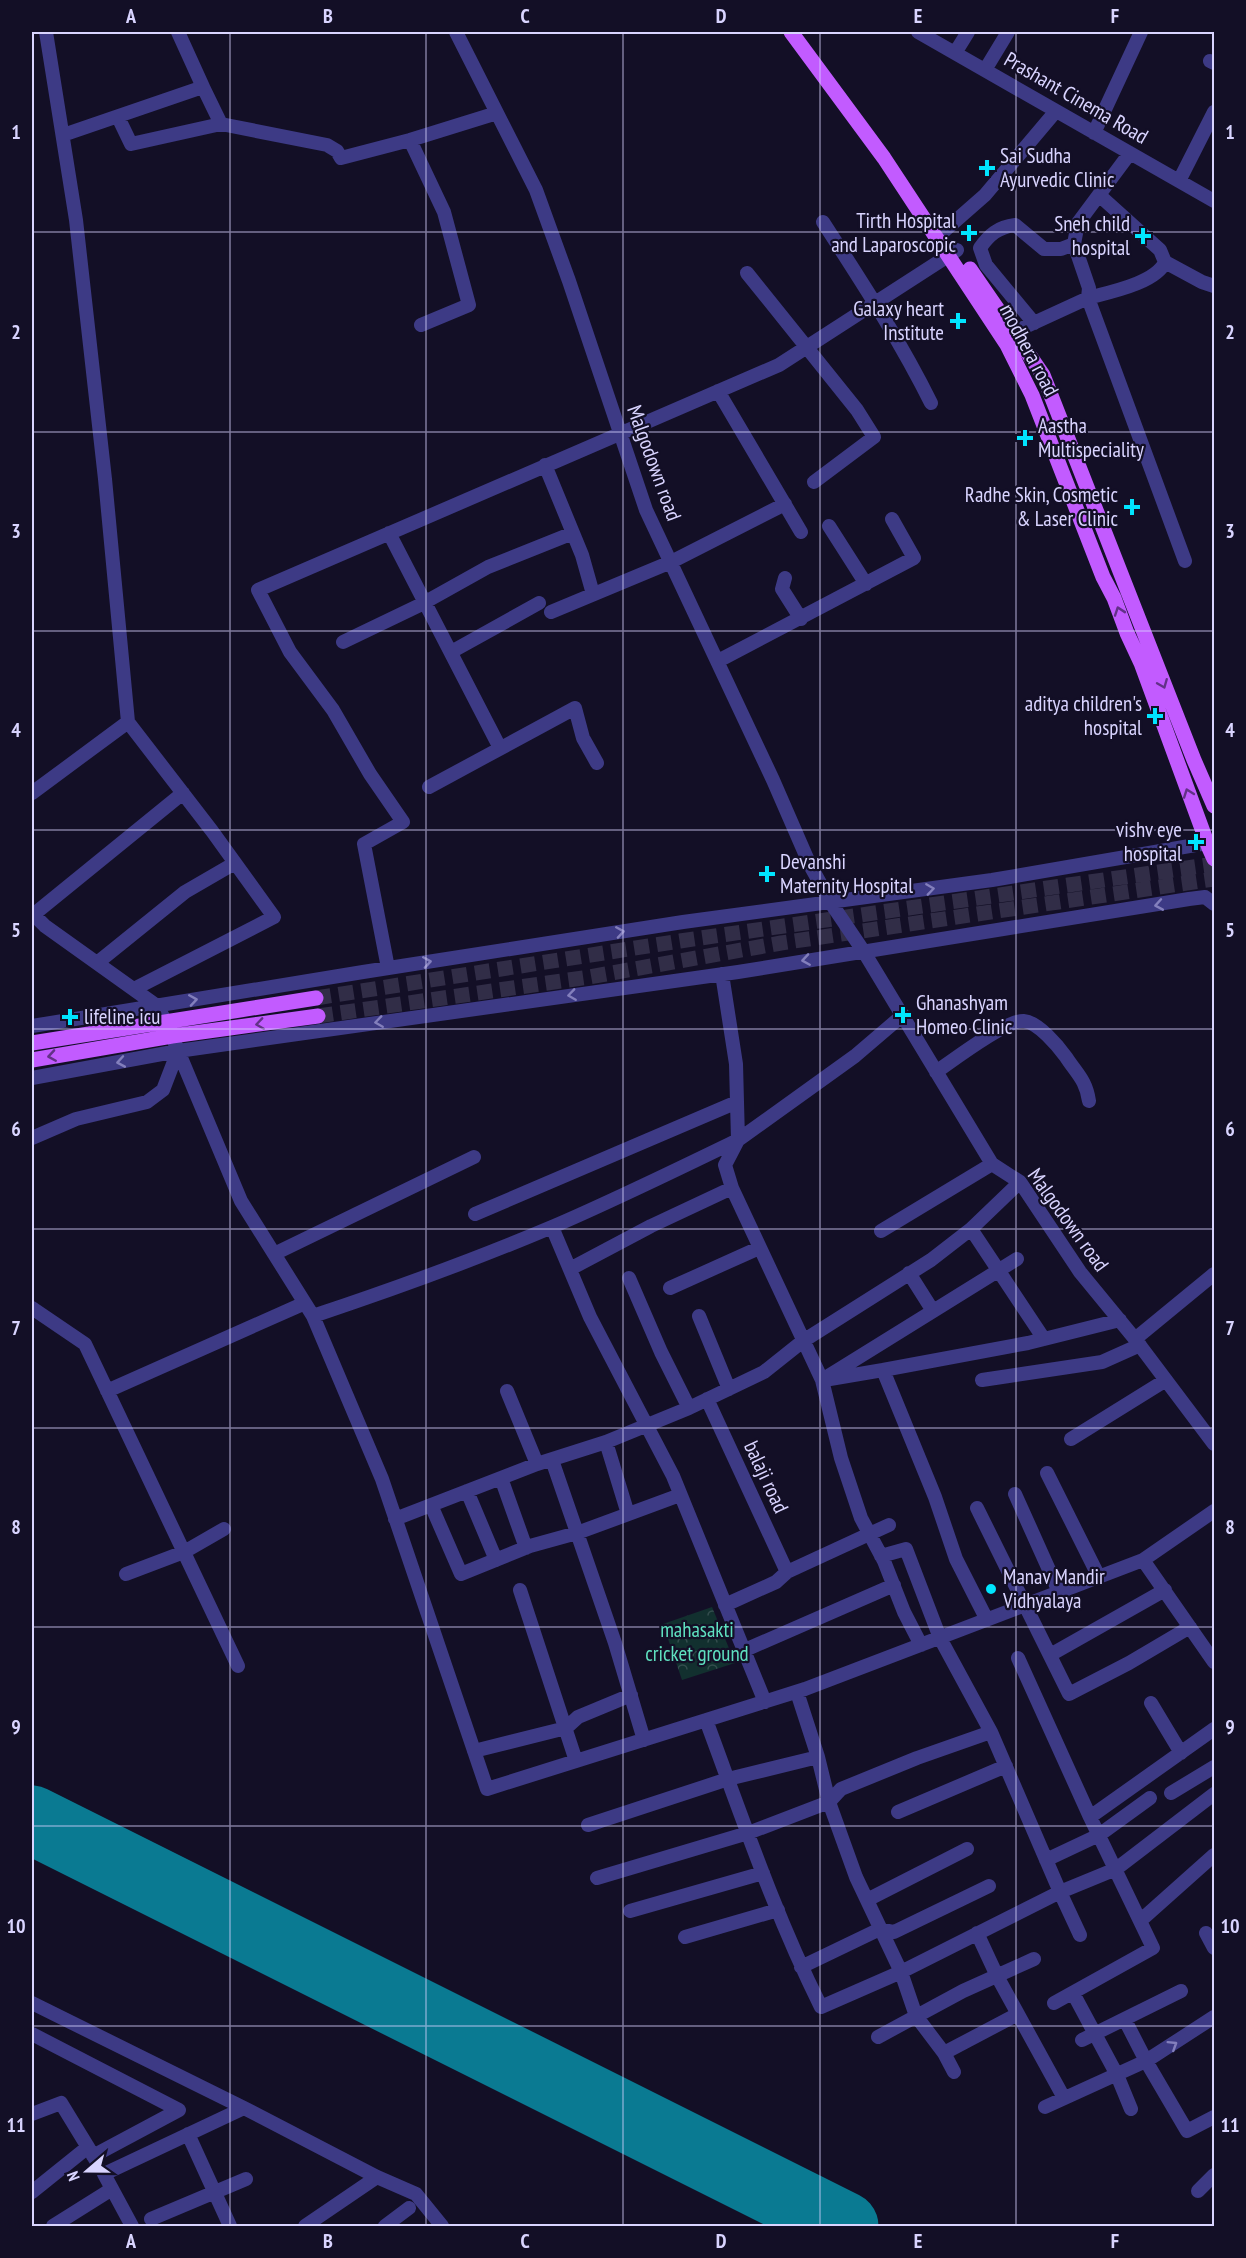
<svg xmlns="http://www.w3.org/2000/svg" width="1246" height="2258" font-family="'PT Sans Narrow',sans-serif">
<defs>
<pattern id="park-crowns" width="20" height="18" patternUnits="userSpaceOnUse" patternTransform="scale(1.5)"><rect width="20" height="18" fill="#12302f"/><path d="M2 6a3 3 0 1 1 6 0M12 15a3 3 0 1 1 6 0" fill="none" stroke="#344d4e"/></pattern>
</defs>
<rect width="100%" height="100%" fill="#130f26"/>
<!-- park -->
<path fill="url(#park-crowns)" d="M712 1607 735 1663 682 1680 663 1624Z"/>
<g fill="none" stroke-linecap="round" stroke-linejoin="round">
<!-- runway -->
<path stroke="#0a7a92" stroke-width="69" d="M32 1820 844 2226"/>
<!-- major-tunnel -->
<path stroke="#312d47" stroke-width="15" stroke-dasharray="15 8" stroke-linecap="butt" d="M316 998 680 941 1214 864
M318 1016 589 977 781 943 1214 879"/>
<!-- minor -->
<path stroke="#3d3a85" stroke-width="14" d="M46 32 76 220 105 479 128 722 212 831 274 917 134 989
M456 32 536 190 569 281 646 510 773 780 810 865 831 903 864 952 992 1164 1020 1182 1080 1272 1135 1339 1214 1444
M918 32 1214 201
M955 53 968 32
M1210 61 1214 63
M985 70 1008 32
M203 87 221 124 327 145 337 151 341 158 410 140 497 113
M118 117 131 144 221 124
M1094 133 1141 32
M63 135 203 87 178 32
M410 140 444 212 469 305 421 325
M1179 181 1214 112
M1099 195 1160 250 1165 262C1156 283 1110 292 1088 298L1185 561
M823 222C861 281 900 340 931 403
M944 231 985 195 1056 111
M1165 262 1202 282 1214 286
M747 273 857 410 874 437 814 482
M1034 323 986 265 980 248C989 235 998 227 1015 225L1044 249H1061L1074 244
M1014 332 1088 298 1089 288 1074 244 1078 223 1130 153
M718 391 801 532
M545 465 582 555 593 594
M829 526 866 584
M389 533 500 748
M785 578 782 589 801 619
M551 612 671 562 785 504
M343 642 420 605 488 567 573 533
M451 652 539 603
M718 661 914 558 892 519
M429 787 575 708 583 738 597 763
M32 793 128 722
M32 913 45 926 157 1006 166 1022 241 1201 313 1316 382 1479 487 1789 805 1689 1143 1560 1214 1511
M33 915 183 793
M97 963 185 892 235 863
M388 968 364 844 403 822 370 774 333 710 290 652 258 590 779 365 957 250
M903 1015 855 1056 738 1140 725 1165 732 1188 822 1380 841 1458 861 1518 884 1561 904 1612 921 1645
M32 1026 363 972 683 922 992 880 1207 843
M936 1072C952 1061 1007 1019 1024 1021 1038 1022 1058 1046 1066 1057 1077 1074 1086 1080 1089 1101
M32 1078 178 1051 738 972 1189 899 1205 897 1214 904
M32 1138 76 1119 147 1102 163 1090 178 1051
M475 1214 737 1102
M552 1227 590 1317 673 1476 765 1702
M971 1229 1044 1339
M881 1231 992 1164
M274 1254 474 1157
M570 1269 651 1226 732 1188
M909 1273 933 1311
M629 1278 661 1352 689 1408
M670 1288 759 1248
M32 1308 85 1344 238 1666
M313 1316C394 1289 474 1260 552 1227 615 1200 676 1170 738 1140L736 1064 722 974
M699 1316 729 1389
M1135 1339 1214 1274
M830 1379 883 1370
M822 1380 1017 1259
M982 1380 1102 1362 1140 1345
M107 1391 305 1303
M507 1391 537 1464
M707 1399 787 1572
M1071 1439 1166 1380
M606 1442 628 1514
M552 1460 615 1643 644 1740
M1047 1473 1099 1577
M501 1478 526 1548
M467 1491 496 1560
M1015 1494 1059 1592
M431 1505 461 1574 530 1546 577 1533 680 1495
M977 1508 1069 1694 1129 1663 1190 1627
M395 1519 537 1464 606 1442 689 1408 764 1372 803 1341 931 1260 971 1229 1020 1182
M1143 1560 1214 1662
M126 1574 184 1552 224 1529
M520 1590 576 1761
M725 1605 776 1582 787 1572 889 1525
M987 1620 956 1559 935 1497 883 1370 1028 1343 1120 1320
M745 1650 894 1585
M1050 1655 1165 1590
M1018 1658 1090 1817 1153 1948 1054 2003
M797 1692 818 1757 829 1802 856 1877 901 1972 916 2016 944 2053 954 2072
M1151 1703 1181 1753
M706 1720C742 1817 775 1915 821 2007L901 1972 1060 1892 991 1732 940 1638 906 1549 881 1556
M474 1751 566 1728 578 1717 631 1695
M1171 1793 1214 1767
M898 1812 1006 1766
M1090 1817 1214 1729
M588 1825 728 1779 818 1757
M1046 1860 1099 1835 1150 1798
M597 1878 748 1833 829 1802 841 1789 917 1758 991 1732
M867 1900 967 1849
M630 1911 763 1873
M1140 1921 1214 1855
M977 1933 997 1976 1064 2098
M1206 1933 1214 1948
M1080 1935 1060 1892 1116 1869 1214 1794
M685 1937 778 1910
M801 1967 880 1929 894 1932 989 1886
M1073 1993 1117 2075 1131 2109
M32 2003 244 2108 377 2177 416 2194 442 2226
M1125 2020 1146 2061 1187 2131 1214 2117
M32 2034 179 2110 93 2156
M878 2037 963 1991 1034 1959
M1082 2040 1181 1991
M944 2053 1018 2014
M1045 2107 1146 2061 1214 2017
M32 2114 61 2103 97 2162
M188 2134 230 2226
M1198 2191 1214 2175
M32 2192 88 2147
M151 2219 246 2179
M53 2226 112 2189
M132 2226 104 2174 244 2108
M305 2226 377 2177
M385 2226 409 2208"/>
<!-- major -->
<path stroke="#c25bff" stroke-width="15" d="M791 32 884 158 1007 345 1032 395 1103 577 1114 598 1127 633 1141 663 1209 848 1214 859
M970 269 1043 375 1194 760 1214 806
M32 1043 316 998
M32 1060 172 1036 318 1016"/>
</g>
<!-- one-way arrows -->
<defs><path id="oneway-chevron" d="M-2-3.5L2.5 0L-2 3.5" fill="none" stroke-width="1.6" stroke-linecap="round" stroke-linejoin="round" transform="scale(1.5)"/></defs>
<g stroke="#623188">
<use href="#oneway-chevron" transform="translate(1119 611) rotate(-109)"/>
<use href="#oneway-chevron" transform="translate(1163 684) rotate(68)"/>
<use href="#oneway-chevron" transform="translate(1188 793) rotate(-110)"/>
<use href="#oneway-chevron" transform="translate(260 1024) rotate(172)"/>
<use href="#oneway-chevron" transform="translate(52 1056) rotate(171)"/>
</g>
<g stroke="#837fbc">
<use href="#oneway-chevron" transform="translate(930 889) rotate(-8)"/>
<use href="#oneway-chevron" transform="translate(1159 905) rotate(170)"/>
<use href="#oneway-chevron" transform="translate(620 932) rotate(-9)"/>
<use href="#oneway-chevron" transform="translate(806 960) rotate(171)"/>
<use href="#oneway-chevron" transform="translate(427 962) rotate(-9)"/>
<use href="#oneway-chevron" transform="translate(572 995) rotate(172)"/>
<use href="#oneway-chevron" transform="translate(193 1000) rotate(-9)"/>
<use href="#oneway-chevron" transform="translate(379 1022) rotate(172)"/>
<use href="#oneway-chevron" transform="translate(121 1062) rotate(170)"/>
<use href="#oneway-chevron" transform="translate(1173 2045) rotate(-32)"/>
</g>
<!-- grid -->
<path fill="none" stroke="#d9d4ff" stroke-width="1.5" stroke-opacity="0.55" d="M230 32V2226M426 32V2226M623 32V2226M820 32V2226M1016 32V2226M32 232H1214M32 432H1214M32 631H1214M32 830H1214M32 1029H1214M32 1229H1214M32 1428H1214M32 1627H1214M32 1826H1214M32 2026H1214"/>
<!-- markers -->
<g fill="#00e5ff" stroke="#130f26" stroke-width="2">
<path d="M984 159h6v6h6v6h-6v6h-6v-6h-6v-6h6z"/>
<path d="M966 224h6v6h6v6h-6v6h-6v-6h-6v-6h6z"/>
<path d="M1140 227h6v6h6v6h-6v6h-6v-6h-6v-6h6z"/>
<path d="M955 312h6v6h6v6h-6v6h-6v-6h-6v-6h6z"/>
<path d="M1022 429h6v6h6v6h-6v6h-6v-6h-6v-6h6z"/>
<path d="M1129 498h6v6h6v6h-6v6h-6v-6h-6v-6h6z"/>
<path d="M1152 707h6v6h6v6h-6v6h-6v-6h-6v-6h6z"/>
<path d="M1193 833h6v6h6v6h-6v6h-6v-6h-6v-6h6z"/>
<path d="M764 865h6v6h6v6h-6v6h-6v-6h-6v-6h6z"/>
<path d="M900 1006h6v6h6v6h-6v6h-6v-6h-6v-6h6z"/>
<path d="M67 1008h6v6h6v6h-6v6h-6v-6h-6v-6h6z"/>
<circle cx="991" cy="1589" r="6"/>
</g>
<g text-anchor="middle" stroke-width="4.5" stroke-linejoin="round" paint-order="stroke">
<!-- street labels -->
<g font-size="21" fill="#d9d4ff" stroke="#130f26">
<text transform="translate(1076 98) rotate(30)" y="7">Prashant Cinema Road</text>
<text transform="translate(1029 350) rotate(62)" y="7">modhera road</text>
<text transform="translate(654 463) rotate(70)" y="7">Malgodown road</text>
<text transform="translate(1068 1220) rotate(54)" y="7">Malgodown road</text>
<text transform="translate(766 1477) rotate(65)" y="7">balaji road</text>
</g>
<!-- poi labels -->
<g font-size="21" fill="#d9d4ff" stroke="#130f26" text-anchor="start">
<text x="1000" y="163">Sai Sudha<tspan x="1000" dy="24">Ayurvedic Clinic</tspan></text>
<text x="956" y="228" text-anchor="end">Tirth Hospital<tspan x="956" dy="24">and Laparoscopic</tspan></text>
<text x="1130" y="231" text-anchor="end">Sneh child<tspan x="1130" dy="24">hospital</tspan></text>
<text x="944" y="316" text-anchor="end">Galaxy heart<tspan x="944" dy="24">Institute</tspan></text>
<text x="1038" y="433">Aastha<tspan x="1038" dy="24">Multispeciality</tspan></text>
<text x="1118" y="502" text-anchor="end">Radhe Skin, Cosmetic<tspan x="1118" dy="24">&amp; Laser Clinic</tspan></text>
<text x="1142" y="711" text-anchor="end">aditya children's<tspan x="1142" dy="24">hospital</tspan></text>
<text x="1182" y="837" text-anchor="end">vishv eye<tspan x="1182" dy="24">hospital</tspan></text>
<text x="780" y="869">Devanshi<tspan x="780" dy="24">Maternity Hospital</tspan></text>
<text x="916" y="1010">Ghanashyam<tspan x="916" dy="24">Homeo Clinic</tspan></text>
<text x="84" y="1024">lifeline icu</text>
<text x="1003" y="1584">Manav Mandir<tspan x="1003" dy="24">Vidhyalaya</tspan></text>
</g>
<!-- park labels -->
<g font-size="21" fill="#5fe0c0" stroke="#130f26">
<text x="697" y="1637">mahasakti<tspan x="697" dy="24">cricket ground</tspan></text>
</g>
</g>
<!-- border -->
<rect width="1246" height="2258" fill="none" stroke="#130f26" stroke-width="66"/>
<!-- north arrow -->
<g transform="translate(87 2171) rotate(250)" stroke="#130f26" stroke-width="4.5" paint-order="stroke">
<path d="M0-4.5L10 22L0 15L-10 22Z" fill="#d9d4ff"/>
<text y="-9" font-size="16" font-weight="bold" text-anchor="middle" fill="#d9d4ff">N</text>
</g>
<rect x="33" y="33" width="1180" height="2192" fill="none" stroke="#d9d4ff" stroke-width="2"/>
<g font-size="20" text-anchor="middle" font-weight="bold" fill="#d9d4ff">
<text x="131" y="23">A</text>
<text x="328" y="23">B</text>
<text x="525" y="23">C</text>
<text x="721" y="23">D</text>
<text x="918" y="23">E</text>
<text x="1115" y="23">F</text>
<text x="16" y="139">1</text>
<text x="1230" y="139">1</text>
<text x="16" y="339">2</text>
<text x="1230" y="339">2</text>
<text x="16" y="538">3</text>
<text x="1230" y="538">3</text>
<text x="16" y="737">4</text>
<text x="1230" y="737">4</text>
<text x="16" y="937">5</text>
<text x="1230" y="937">5</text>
<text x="16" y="1136">6</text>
<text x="1230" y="1136">6</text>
<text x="16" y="1335">7</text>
<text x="1230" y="1335">7</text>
<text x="16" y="1534">8</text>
<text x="1230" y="1534">8</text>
<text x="16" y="1734">9</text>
<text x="1230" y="1734">9</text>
<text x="16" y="1933">10</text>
<text x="1230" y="1933">10</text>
<text x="16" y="2132">11</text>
<text x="1230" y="2132">11</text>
<text x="131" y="2248">A</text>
<text x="328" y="2248">B</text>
<text x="525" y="2248">C</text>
<text x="721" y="2248">D</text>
<text x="918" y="2248">E</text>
<text x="1115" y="2248">F</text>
</g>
</svg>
